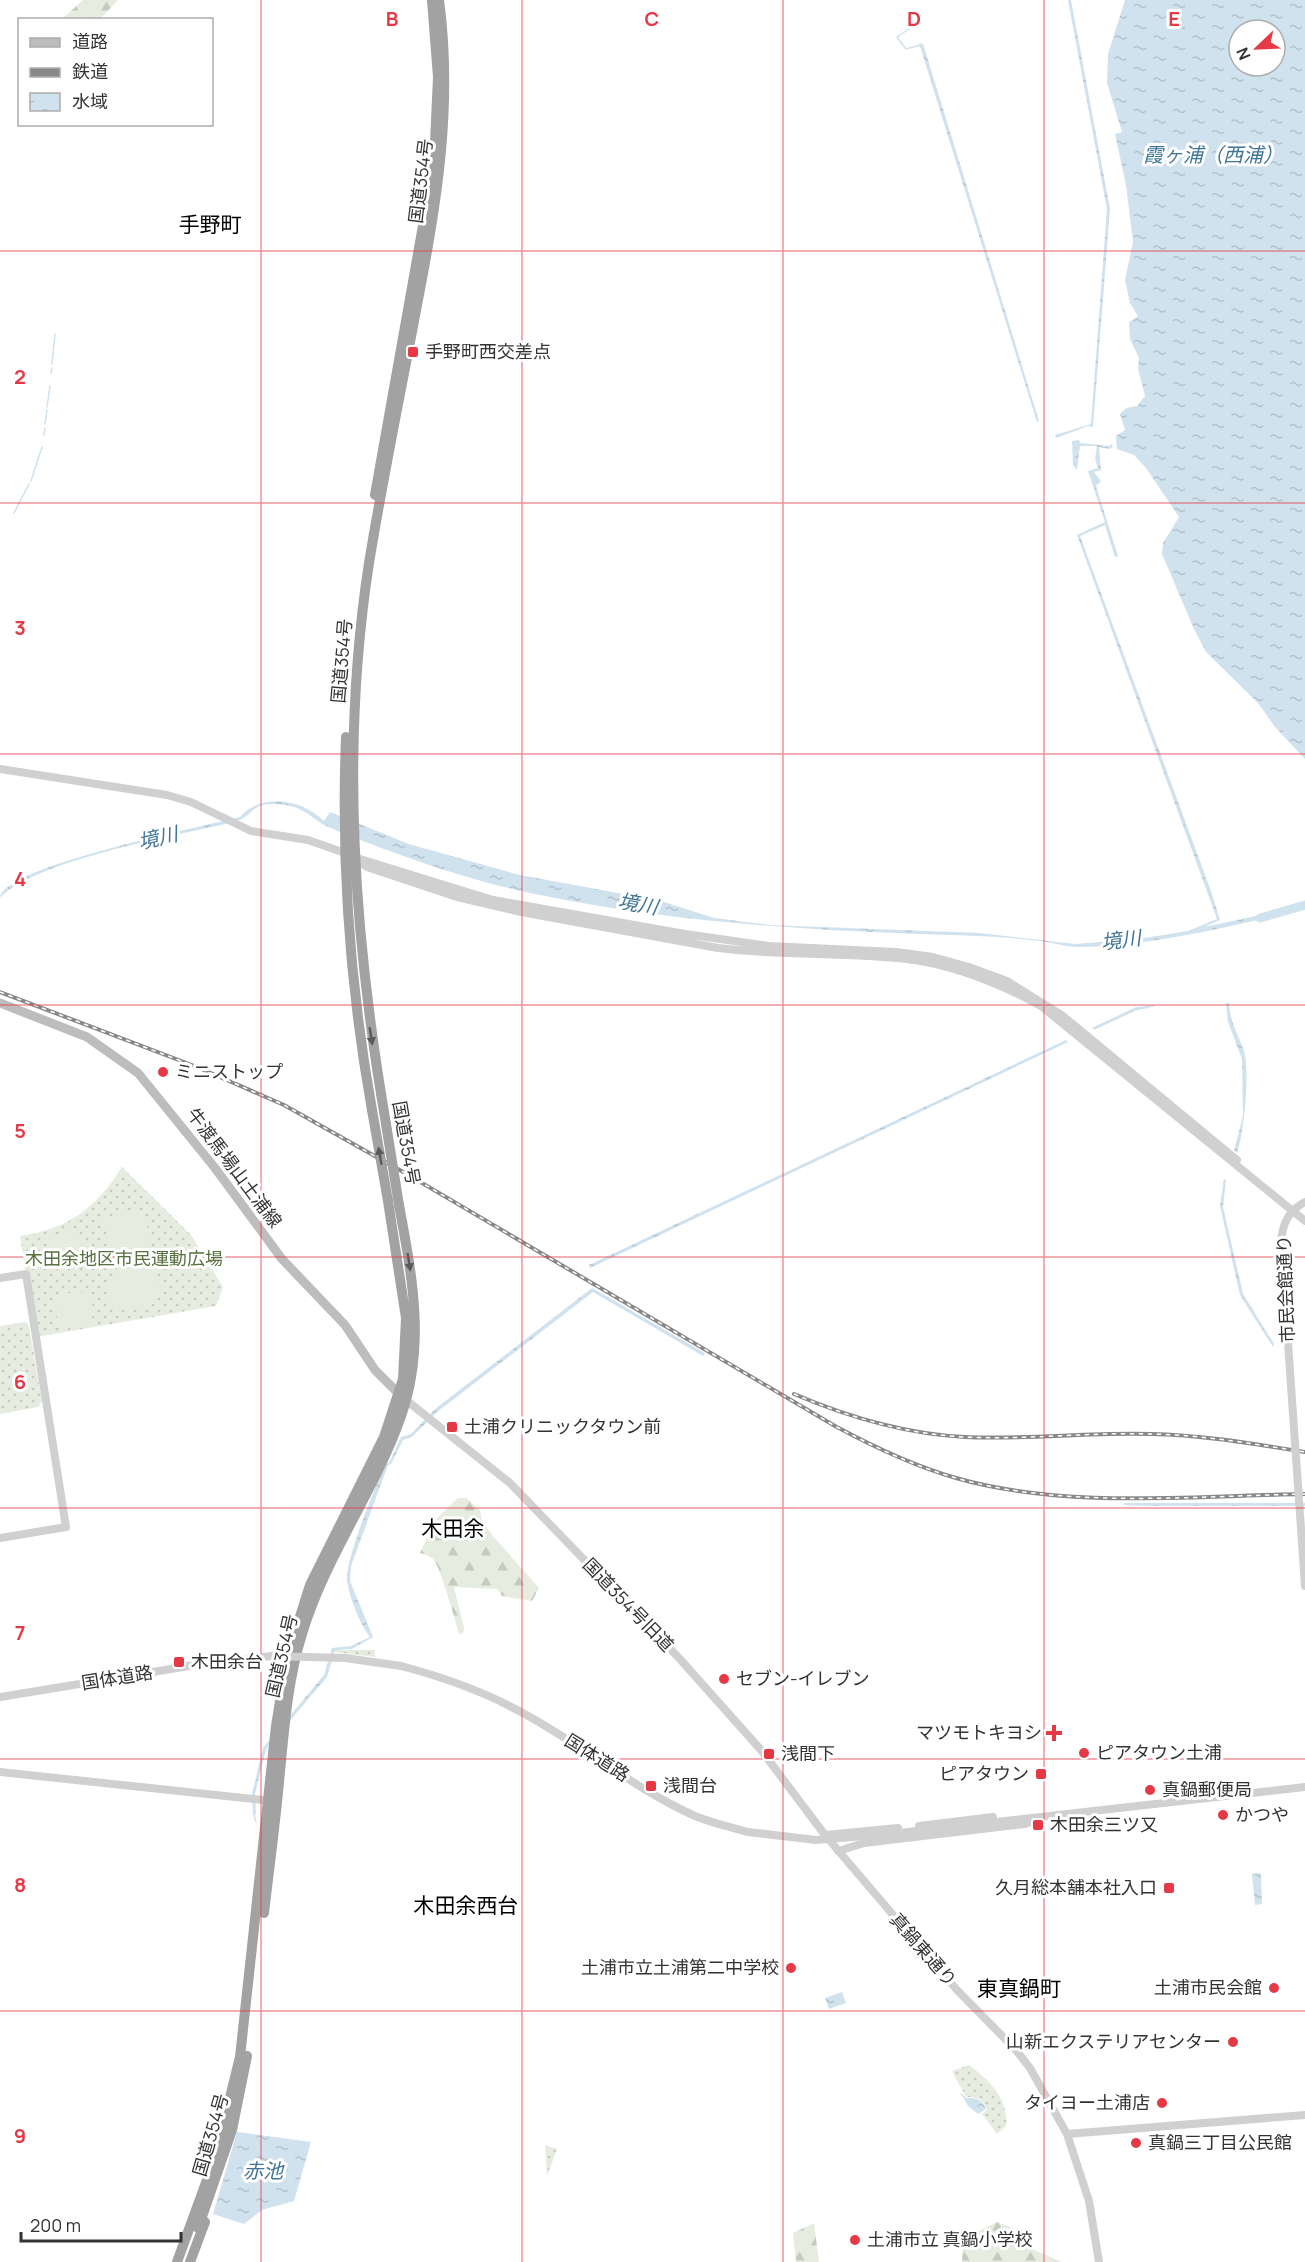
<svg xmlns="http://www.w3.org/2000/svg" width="1305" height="2262" font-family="Manrope,'Noto Sans JP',sans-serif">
<defs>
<pattern id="grass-dots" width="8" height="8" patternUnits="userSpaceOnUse" patternTransform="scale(1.5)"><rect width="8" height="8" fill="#e6ecdf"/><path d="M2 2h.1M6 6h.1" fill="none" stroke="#c6cbc0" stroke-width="1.8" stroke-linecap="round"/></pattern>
<pattern id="forest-firs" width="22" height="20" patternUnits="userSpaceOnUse" patternTransform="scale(1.5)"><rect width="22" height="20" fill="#e6ecdf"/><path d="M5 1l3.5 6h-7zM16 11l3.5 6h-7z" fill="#c6cbc0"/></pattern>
<pattern id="water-ripples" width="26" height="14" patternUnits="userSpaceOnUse" patternTransform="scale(1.5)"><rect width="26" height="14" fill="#cfe2ee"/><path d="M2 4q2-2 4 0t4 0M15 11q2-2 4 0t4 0" fill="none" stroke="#b2c2cd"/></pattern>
</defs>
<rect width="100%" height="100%" fill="#fff"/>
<!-- grass -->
<path fill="url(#grass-dots)" d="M122 1167 191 1235 223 1287 216 1306 36 1337 20 1236C69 1229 96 1208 122 1167Z
M25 1322 29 1326 42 1401 38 1407 0 1414V1326Z
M335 1650H375V1657L334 1652Z
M969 2065C989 2080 1009 2099 1006 2126L997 2134 982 2114 987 2110C983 2099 977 2097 966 2097L952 2071Z
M545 2145 557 2149 547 2176Z"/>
<!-- forest -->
<path fill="url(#forest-firs)" d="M83 0H118L100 19H62Z
M458 1498H466L480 1510 482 1521 493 1536 539 1588 532 1601 502 1596 497 1589 454 1587 464 1628 463 1633 459 1634C456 1623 440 1565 433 1559 430 1556 424 1554 420 1553L437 1518Z
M997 2222 1010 2227 1034 2250 1062 2262H962L963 2239Z
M814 2223 819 2262H796L793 2233Z"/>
<!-- garden -->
<path fill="#e6ecdf" d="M138 1212 146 1218 150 1251 132 1257 153 1253 161 1293 154 1304 114 1311C100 1290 112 1267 132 1257L111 1250 103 1220 104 1217Z
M71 1231 83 1246V1257L69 1267 52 1270 47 1245 51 1237Z
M77 1290C92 1298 99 1308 89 1324L64 1328 57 1324 56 1298Z"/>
<!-- water -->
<path fill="url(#water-ripples)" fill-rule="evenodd" d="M1068 0H1071L1110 209 1093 427 1088 426 1056 438 1055 435 1091 424 1107 209Z
M1125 0H1305V759L1275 727 1258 703 1206 652 1194 629 1162 554 1163 543 1179 517 1146 468 1134 455 1117 449 1116 436 1125 430 1120 414 1126 408 1137 406 1145 396 1138 369 1139 358 1130 339 1129 322 1138 316 1130 303 1125 280 1133 242 1126 185 1115 134 1122 132 1107 83 1108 54ZM1239 30H1275V66H1239Z
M919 43 923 44 928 60 1039 421 1037 422Z
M1079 440 1080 443 1109 446 1112 444 1113 447 1109 449 1099 447 1101 470 1094 472 1101 481 1096 486 1118 556 1115 557 1105 525 1080 536 1211 891 1220 920 1204 927 1270 913 1271 917C1209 931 1143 946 1079 947 1066 947 1054 943 1041 941 1000 936 958 935 917 934 792 929 668 921 545 896 472 882 402 857 333 829 310 820 307 805 275 804 254 804 257 809 242 819 237 822 227 823 221 825 172 836 32 862 0 898 2 866 207 826 240 817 262 792 302 799 324 821L330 812 409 844 520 875 661 901 714 918 769 925 979 933 1075 944 1138 939 1188 931 1217 919 1077 535 1105 522 1088 471 1098 468 1095 459 1097 446H1080L1077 470 1073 465 1072 441Z
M1226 1003H1229C1230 1023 1238 1033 1244 1051 1250 1072 1244 1133 1237 1153L1234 1151 1243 1116 1242 1059 1228 1022Z
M1148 1006 1149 1008 1137 1010 1094 1030 1092 1028 1136 1007Z
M1066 1040 1068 1042 590 1268 589 1265Z
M1224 1179 1226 1180 1223 1207 1243 1294 1274 1344 1273 1347 1240 1295 1220 1206Z
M592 1288 705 1353 703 1356 593 1292 437 1412 412 1437 403 1440 391 1464 388 1465 351 1566 350 1581 373 1637 352 1649 335 1650 327 1677 266 1749 255 1794 256 1814 253 1815 252 1794 263 1748 324 1675 332 1648 351 1646 370 1637C360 1624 349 1597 347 1580 345 1560 376 1486 385 1464L389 1463 401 1437 411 1434 435 1409Z
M1124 1503H1305V1506H1146L1124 1505Z
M1261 1873 1262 1904 1255 1905 1252 1874Z
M842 1992 846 2003 829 2009 825 1998Z
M960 2092 966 2098C976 2098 982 2099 986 2109L978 2114 968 2106Z
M237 2132 311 2142 294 2201 262 2210 244 2224 213 2214Z"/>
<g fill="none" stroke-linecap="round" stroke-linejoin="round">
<!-- stream -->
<path stroke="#cfe2ee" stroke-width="1.5" d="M915 25 897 37 906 49 921 45
M52 364 55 334
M51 373 52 368
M47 407 50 386
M45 424 47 410
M44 435 45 428
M31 481 42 447
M14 513 29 484
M1146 1007 1153 1006
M254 1815 256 1822"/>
<!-- river -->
<path stroke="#cfe2ee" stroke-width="9" d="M1260 918 1305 905"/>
<!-- tertiary -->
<path stroke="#d0d0d0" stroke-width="8" d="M0 769 167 795 191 802 251 831 308 840 345 853 367 867 457 897 521 912 718 948C781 956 844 952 907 959 955 965 999 983 1041 1006L1305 1221
M357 858 493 900 685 934 769 946 896 952 933 957 969 967 1007 981 1063 1016 1237 1160
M0 1278 26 1274 66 1527 0 1538
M1284 1285C1282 1256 1272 1219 1305 1202
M406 1400 510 1483 679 1658 761 1750 825 1835 957 1990 1015 2049 1030 2068 1067 2134 1089 2201 1099 2262
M401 1666C443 1677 483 1691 521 1712 581 1744 633 1788 695 1816 712 1823 730 1827 748 1832
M0 1697 195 1665 271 1656
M0 1772 273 1801
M919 1826 993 1817
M890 1834 1305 1787
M825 1835 898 1828
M838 1851 864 1843 1025 1824 1034 1820
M1067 2134 1305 2115"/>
<!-- secondary -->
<path stroke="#bdbdbd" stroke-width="9" d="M0 1003 87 1037 138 1073 215 1168 282 1259 345 1325 375 1370 403 1398"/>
<!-- trunk -->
<path stroke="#a2a2a2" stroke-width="10" d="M375 495 434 164 438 77 432 0
M346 737C341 862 350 987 372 1110
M386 1124C354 937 340 751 369 563 383 477 401 391 417 305 437 203 453 104 439 0
M264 1913C269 1869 275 1826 279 1782 284 1732 287 1682 302 1634 325 1557 375 1491 401 1416 426 1346 412 1275 399 1205
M198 2228 232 2130 247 2056
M177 2262 215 2158 240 2057 276 1726 287 1658 310 1585 384 1437 403 1379 406 1318 388 1201
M190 2262 205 2222"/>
<!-- rail casing -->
<g stroke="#888" stroke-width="4">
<path id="rail" d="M0 992 197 1067 284 1105 405 1173 835 1426C874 1447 914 1466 956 1478 1064 1509 1193 1496 1305 1494
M794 1394C848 1417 905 1434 965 1437 1027 1440 1089 1432 1151 1434 1203 1435 1254 1444 1305 1452"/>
</g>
<!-- rail -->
<use href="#rail" stroke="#fff" stroke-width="1.5" stroke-dasharray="4.5" stroke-linecap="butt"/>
<!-- tertiary-bridge -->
<path stroke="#d0d0d0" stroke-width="8" d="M1284 1285 1305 1586
M271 1656 345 1658 401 1666
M748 1832 816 1840 890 1834"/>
<!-- trunk-bridge -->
<path stroke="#a2a2a2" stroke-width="10" d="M372 1110 388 1201
M386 1124 399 1205"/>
</g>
<!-- one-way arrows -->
<defs><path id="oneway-solid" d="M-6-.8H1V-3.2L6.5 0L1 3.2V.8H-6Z" transform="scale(1.5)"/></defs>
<g fill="#5a5a5a">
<use href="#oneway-solid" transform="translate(371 1036) rotate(81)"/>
<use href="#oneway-solid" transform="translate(380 1156) rotate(-100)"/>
<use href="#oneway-solid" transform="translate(409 1262) rotate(81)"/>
</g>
<!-- grid -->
<path fill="none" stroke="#e63946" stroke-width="1.5" stroke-opacity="0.55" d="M261 0V2262M522 0V2262M783 0V2262M1044 0V2262M0 251H1305M0 503H1305M0 754H1305M0 1005H1305M0 1257H1305M0 1508H1305M0 1759H1305M0 2011H1305"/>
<!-- markers -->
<g fill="#e63946" stroke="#fff" stroke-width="2">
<rect x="407" y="346" width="12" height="12" rx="3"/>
<circle cx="163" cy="1072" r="6"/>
<rect x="446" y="1421" width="12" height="12" rx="3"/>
<rect x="173" y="1656" width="12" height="12" rx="3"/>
<circle cx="724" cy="1679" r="6"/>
<path d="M1051 1724h6v6h6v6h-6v6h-6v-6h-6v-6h6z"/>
<circle cx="1084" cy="1753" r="6"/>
<rect x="763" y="1748" width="12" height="12" rx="3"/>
<rect x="1035" y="1768" width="12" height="12" rx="3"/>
<rect x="645" y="1780" width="12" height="12" rx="3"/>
<circle cx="1150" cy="1790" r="6"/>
<circle cx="1223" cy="1815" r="6"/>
<rect x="1032" y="1819" width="12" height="12" rx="3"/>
<rect x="1163" y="1882" width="12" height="12" rx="3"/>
<circle cx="791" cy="1968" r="6"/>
<circle cx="1274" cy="1988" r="6"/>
<circle cx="1233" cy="2042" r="6"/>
<circle cx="1162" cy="2103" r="6"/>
<circle cx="1136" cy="2143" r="6"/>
<circle cx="855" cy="2240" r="6"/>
</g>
<g text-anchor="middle" stroke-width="6" stroke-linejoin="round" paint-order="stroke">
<!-- street labels -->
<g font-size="18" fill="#333" stroke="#fff">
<text transform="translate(421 181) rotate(-83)" y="6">国道354号</text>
<text transform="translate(342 661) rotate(-85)" y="6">国道354号</text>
<text transform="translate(406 1143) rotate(80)" y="6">国道354号</text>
<text transform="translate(234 1168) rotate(53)" y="6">牛渡馬場山土浦線</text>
<text transform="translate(1286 1289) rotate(-92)" y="6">市民会館通り</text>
<text transform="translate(628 1605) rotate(46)" y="6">国道354号旧道</text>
<text transform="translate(282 1656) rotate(-77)" y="6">国道354号</text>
<text transform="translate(117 1678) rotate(-9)" y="6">国体道路</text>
<text transform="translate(597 1758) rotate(32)" y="6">国体道路</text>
<text transform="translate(923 1950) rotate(49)" y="6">真鍋東通り</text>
<text transform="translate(211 2135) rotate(-74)" y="6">国道354号</text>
</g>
<!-- poi labels -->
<g font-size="18" fill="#333" stroke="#fff" text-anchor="start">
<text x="425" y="358">手野町西交差点</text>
<text x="175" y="1078">ミニストップ</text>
<text x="464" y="1433">土浦クリニックタウン前</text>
<text x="191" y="1668">木田余台</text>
<text x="736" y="1685">セブン-イレブン</text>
<text x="1042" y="1739" text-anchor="end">マツモトキヨシ</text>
<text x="1096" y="1759">ピアタウン土浦</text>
<text x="781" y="1760">浅間下</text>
<text x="1029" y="1780" text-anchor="end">ピアタウン</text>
<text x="663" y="1792">浅間台</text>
<text x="1162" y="1796">真鍋郵便局</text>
<text x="1235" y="1821">かつや</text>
<text x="1050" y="1831">木田余三ツ又</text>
<text x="1157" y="1894" text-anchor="end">久月総本舗本社入口</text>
<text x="779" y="1974" text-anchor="end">土浦市立土浦第二中学校</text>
<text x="1262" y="1994" text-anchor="end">土浦市民会館</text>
<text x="1221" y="2048" text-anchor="end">山新エクステリアセンター</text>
<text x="1150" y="2109" text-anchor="end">タイヨー土浦店</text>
<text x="1148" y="2149">真鍋三丁目公民館</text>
<text x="867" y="2246">土浦市立 真鍋小学校</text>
</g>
<!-- park labels -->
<g font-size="18" fill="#56703f" stroke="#fff">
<text x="124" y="1265">木田余地区市民運動広場</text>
</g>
<!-- water labels -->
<g font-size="20" font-style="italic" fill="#3f7597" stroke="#fff">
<text x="1213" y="162">霞ヶ浦（西浦）</text>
<text transform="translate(158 838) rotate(-13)" y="7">境川</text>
<text transform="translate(638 904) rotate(10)" y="7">境川</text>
<text transform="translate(1121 940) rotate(-7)" y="7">境川</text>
<text x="263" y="2178">赤池</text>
</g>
<!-- quarter labels -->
<g font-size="21" fill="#000" stroke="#fff">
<text x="210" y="232">手野町</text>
<text x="453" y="1536">木田余</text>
<text x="466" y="1913">木田余西台</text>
<text x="1019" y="1996">東真鍋町</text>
</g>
</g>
<g font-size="20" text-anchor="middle" font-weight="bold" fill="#e63946" stroke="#fff" stroke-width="6" stroke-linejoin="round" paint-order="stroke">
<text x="392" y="26">B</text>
<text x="652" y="26">C</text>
<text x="914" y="26">D</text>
<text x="1174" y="26">E</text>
<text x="20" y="384">2</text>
<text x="20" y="635">3</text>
<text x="20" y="886">4</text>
<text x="20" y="1138">5</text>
<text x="20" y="1389">6</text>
<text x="20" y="1640">7</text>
<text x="20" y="1892">8</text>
<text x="20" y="2143">9</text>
</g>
<!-- legend -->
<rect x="18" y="18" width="195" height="108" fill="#ffffff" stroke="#adadad" stroke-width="1.5"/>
<rect x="30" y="38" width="30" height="9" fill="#bdbdbd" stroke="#adadad" stroke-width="1.5"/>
<text x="72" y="48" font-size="18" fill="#333333">道路</text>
<rect x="30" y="68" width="30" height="9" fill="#888888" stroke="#adadad" stroke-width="1.5"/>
<text x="72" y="78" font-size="18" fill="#333333">鉄道</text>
<rect x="30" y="93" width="30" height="18" fill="url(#water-ripples)" stroke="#adadad" stroke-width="1.5"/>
<text x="72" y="108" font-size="18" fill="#333333">水域</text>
<!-- north arrow -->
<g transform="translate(1257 48) rotate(247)"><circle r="28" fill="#ffffff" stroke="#adadad" stroke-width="1.5"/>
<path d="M0-4.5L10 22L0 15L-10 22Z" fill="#e63946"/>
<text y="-9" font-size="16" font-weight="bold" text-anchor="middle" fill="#333333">N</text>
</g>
<!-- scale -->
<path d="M21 2232v9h160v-9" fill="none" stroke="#333333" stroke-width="3"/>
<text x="30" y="2232" font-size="18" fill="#333333" stroke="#ffffff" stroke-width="4.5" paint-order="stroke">200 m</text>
</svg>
